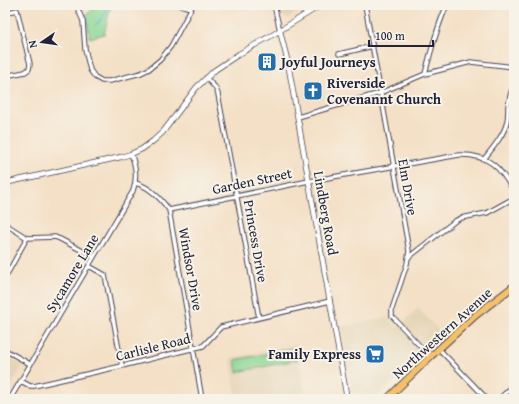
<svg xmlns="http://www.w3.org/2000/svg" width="519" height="404" font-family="'Gentium Book Plus',serif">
<rect width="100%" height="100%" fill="#f7f3e8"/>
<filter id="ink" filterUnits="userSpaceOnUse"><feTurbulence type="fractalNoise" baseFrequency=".025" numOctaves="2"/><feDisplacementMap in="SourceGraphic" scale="8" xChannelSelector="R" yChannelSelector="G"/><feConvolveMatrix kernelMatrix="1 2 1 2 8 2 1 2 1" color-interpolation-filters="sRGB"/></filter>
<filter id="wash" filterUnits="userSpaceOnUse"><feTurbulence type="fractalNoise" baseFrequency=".012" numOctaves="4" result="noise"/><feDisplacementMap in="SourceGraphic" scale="16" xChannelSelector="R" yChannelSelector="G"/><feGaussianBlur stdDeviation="0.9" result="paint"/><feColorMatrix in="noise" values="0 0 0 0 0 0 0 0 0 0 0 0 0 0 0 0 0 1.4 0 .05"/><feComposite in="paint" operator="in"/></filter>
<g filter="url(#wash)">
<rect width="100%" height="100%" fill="#f4e0c6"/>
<!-- built -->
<path fill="#e5d5b7" d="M280 5H308L288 18 282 16Z
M418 308 443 335 376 399H354L341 327 387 317 397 328Z
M296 344 307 399H237L230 358Z
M5 355 22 365V367L5 397Z"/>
<!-- green -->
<path fill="#8ad693" stroke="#567c67" d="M96 5H111L104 34 90 38 86 15 95 8Z
M295 348 297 360 237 372 235 360Z"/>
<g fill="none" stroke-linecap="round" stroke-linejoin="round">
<!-- stream -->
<path stroke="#4bb2c9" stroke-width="1.5" d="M95 25C103 19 106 15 106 5"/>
</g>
</g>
<g filter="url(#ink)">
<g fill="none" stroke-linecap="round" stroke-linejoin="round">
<!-- minor casing -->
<g stroke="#423e50" stroke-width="5.5">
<path id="minor" d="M76 5 83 21 85 49 90 70 95 77 102 81H110L141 73 149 69 160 60 171 46 193 5
M180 5 191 8
M274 5 280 31
M365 5 409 251 407 264 392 309V316L430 357
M508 5 513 7
M5 13 17 10 30 64 29 69 25 72 5 76
M339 54 373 46
M425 74C431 50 437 27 447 5
M206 78 215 87 218 94 259 318
M298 117 380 93 425 74 471 62 514 67
M484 159C492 149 505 134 507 121 508 116 508 111 508 106 509 98 511 91 514 84
M135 183C149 186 161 199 169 210L202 399
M169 210 304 182 459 155C489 154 501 168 514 192
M5 224 27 238 55 237 60 239 94 257
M409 257 455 221 461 218 487 213 514 198
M89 266 105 275 122 366
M5 278 27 238
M439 349 487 399
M5 350 30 364
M21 381 30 386H34L122 366 203 346 221 327 330 301
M10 399 133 191C137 179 136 166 131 154
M499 399 514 385"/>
</g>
<!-- tertiary casing -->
<g stroke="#423e50" stroke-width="6">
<path id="tertiary" d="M280 31 288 63 347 399
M5 183 121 157 131 154 142 149 153 141 163 132 196 88 215 70 239 54 274 34 321 5"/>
</g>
<!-- primary casing -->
<g stroke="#423e50" stroke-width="8">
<path id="primary" d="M387 399 430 357 476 315 514 286"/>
</g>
<!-- minor -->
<use href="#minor" stroke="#fff" stroke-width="3.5"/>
<!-- tertiary -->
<use href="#tertiary" stroke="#fff" stroke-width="4.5"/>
<!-- primary -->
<use href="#primary" stroke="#f4c16a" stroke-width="6"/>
</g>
</g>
<!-- icons -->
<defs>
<g id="building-square" transform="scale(1)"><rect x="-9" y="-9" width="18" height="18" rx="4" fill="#1f6fb2" stroke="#f7f3e8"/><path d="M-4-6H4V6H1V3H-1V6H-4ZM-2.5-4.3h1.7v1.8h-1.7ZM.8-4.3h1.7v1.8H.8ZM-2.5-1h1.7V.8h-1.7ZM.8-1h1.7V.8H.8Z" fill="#fff"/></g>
<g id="church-square" transform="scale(1)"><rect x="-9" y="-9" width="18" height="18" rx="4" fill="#1f6fb2" stroke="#f7f3e8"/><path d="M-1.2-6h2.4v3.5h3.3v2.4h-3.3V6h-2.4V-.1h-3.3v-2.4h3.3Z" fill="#fff"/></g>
<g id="supermarket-square" transform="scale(1)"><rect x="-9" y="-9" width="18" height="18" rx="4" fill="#1f6fb2" stroke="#f7f3e8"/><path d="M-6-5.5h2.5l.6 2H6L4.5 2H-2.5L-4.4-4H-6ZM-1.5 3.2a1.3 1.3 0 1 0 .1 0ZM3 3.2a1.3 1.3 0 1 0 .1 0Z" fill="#fff"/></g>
</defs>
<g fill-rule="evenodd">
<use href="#building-square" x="267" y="62"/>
<use href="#church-square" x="313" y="91"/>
<use href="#supermarket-square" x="375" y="354"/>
</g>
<g text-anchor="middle" stroke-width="4" stroke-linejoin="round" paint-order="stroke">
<!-- poi labels -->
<g font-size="14" font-weight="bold" fill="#22223b" stroke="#f7f3e8" text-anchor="start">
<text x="281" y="67">Joyful Journeys</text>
<text x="327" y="88">Riverside<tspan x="327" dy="16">Covenannt Church</tspan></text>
<text x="361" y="359" text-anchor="end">Family Express</text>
</g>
<!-- street labels -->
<g font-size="14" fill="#22223b" stroke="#f7f3e8">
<text transform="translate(252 181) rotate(-12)" y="5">Garden Street</text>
<text transform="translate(408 187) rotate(80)" y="5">Elm Drive</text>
<text transform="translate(326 213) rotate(80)" y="5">Lindberg Road</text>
<text transform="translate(256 241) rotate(80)" y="5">Princess Drive</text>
<text transform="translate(191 269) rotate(80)" y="5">Windsor Drive</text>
<text transform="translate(72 273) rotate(-59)" y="5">Sycamore Lane</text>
<text transform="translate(442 333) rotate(-42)" y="5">Northwestern Avenue</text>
<text transform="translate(153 347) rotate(-14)" y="5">Carlisle Road</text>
</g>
</g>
<!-- margin -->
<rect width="519" height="404" fill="none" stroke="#f7f3e8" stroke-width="20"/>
<!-- north arrow -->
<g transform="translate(42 42) rotate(257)" stroke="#f7f3e8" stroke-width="3" paint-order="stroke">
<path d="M0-3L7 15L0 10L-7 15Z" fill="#22223b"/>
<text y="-6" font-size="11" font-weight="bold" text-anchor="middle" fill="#22223b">N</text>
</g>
<!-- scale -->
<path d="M369 40v6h64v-6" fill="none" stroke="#22223b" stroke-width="2"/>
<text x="375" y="40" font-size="12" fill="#22223b" stroke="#f7f3e8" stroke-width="3" paint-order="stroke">100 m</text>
</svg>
